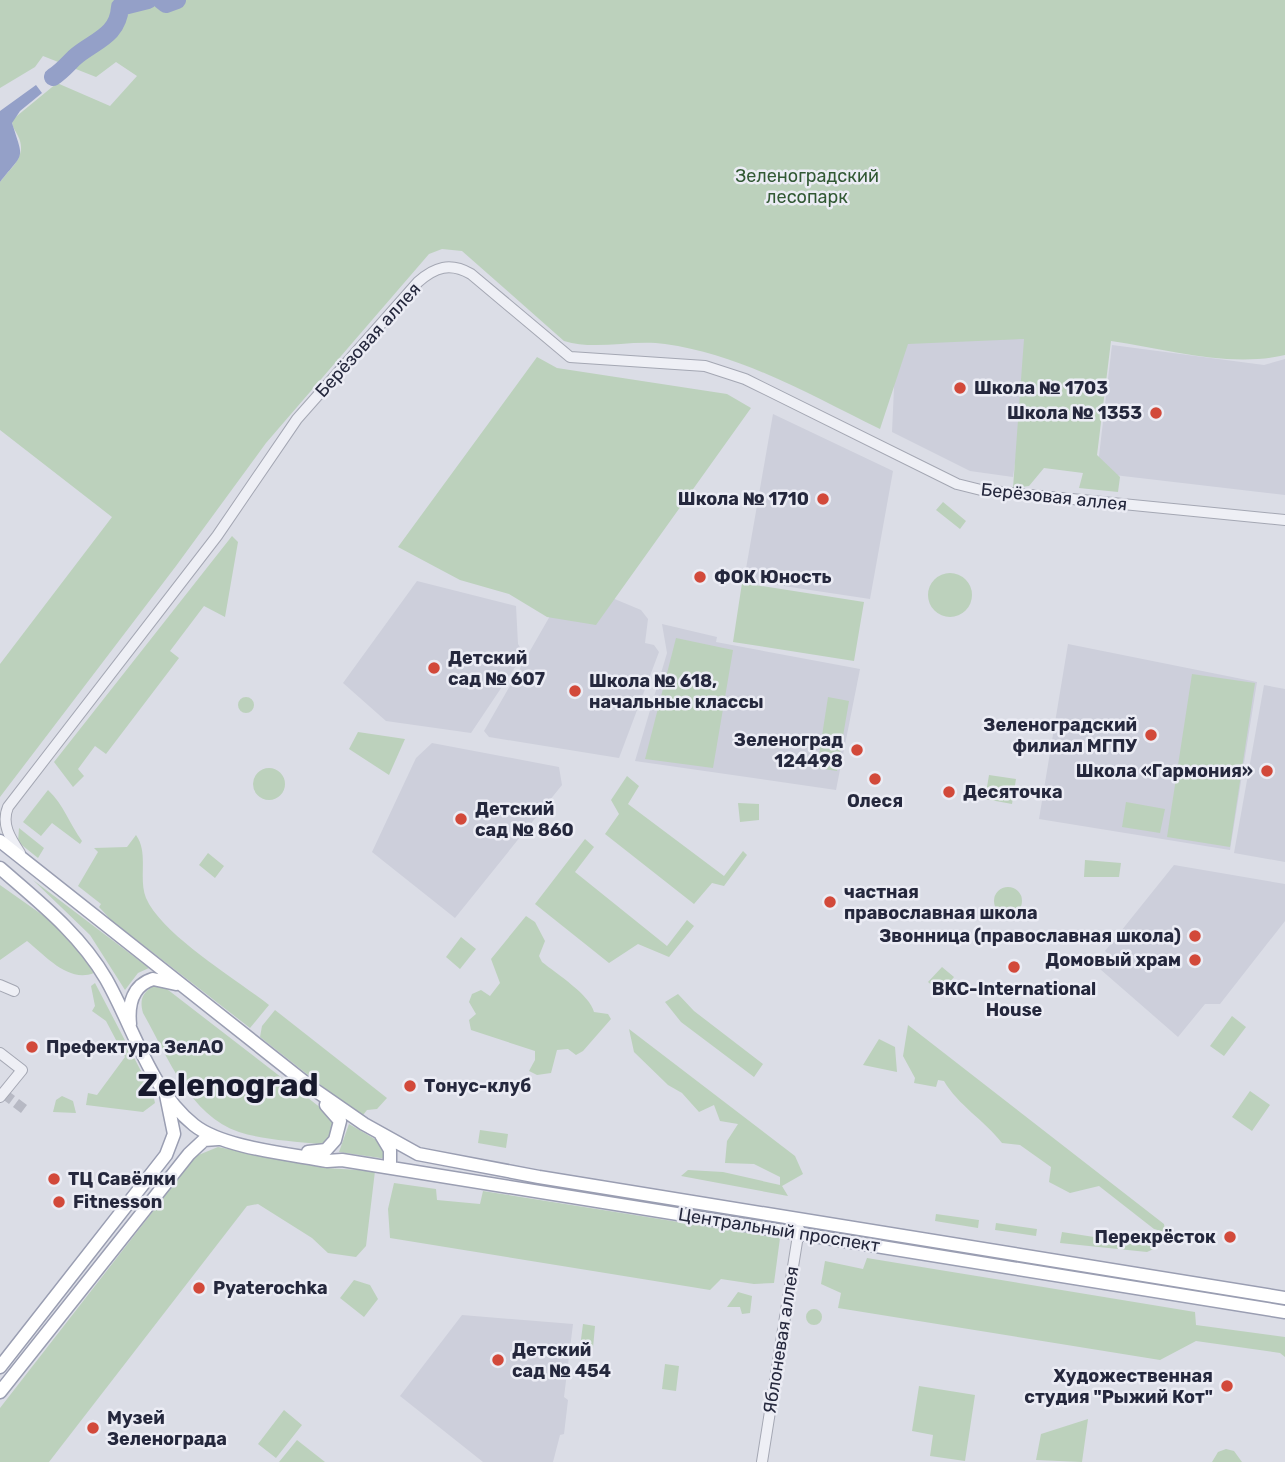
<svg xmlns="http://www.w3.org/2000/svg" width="1285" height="1462" font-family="Rubik,sans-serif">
<rect width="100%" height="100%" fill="#dbdde6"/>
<!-- built -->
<path fill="#cdcfdb" d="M1033 334 1013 477 970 471 892 432 896 344Z
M1112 345 1264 365 1285 359V495L1097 473Z
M773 414 893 471 870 599 744 580Z
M417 581 516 606 518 644 524 654 471 733 386 721 343 683Z
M562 595H605L641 610 648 619 645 643 654 645 659 652 619 758 489 737 484 731Z
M662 624 717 637 716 642 860 669 836 790 635 761 667 653Z
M1068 644 1257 682 1230 850 1039 819Z
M1264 685 1285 689V862L1234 853Z
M432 743 559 767 562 785 455 918 372 852 416 758Z
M1174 865 1285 884V921L1220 1004H1205L1178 1037 1100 969 1110 956 1105 951Z
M462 1315 573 1324 564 1397 568 1400 564 1434 560 1435 553 1462H483L400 1396Z"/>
<!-- green -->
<path fill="#bcd1bc" d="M0 0H1285V355C1229 368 1167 349 1111 341L1097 455 1120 477 1118 492 1079 488 1083 473 1044 468 1029 486 1013 488 1024 339 908 344 880 429C810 395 743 355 665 344 632 339 596 351 564 341L462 251 442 249 429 254 266 443 176 566 0 797V664L112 517 0 430V182C11 167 28 156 18 136 15 129 12 128 12 120L57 83 110 106 137 76 116 62 96 77 43 56 35 67 0 88Z
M537 357 557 368 727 394 751 408 596 625 547 617 509 594 460 580 398 547Z
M943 502 966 521 960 529 936 510Z
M232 536 238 542 225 617 204 606 170 651 179 658 106 754 95 746 78 769 84 776 73 787 54 762Z
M928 595a22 22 0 1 1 44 0a22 22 0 1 1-44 0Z
M742 583 864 602 854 661 733 642Z
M676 638 733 650 713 768 645 759Z
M1192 674 1255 683 1230 847 1167 837Z
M238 705a8 8 0 1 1 16 0a8 8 0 1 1-16 0Z
M828 697 849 701 837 771 817 768Z
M358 732 405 739 389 775 349 749Z
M253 784a16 16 0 1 1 32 0a16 16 0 1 1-32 0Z
M989 775 1016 779 1012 804 985 799Z
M627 776 639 786 628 804 724 876 743 851 747 855 724 886 712 883 694 904 605 834 619 814 611 800Z
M48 790C64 805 69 823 82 841L80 844 52 823 41 836 23 822Z
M1126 802 1165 809 1160 833 1122 827Z
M738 803 759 804V820L740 822Z
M19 828 44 848 38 858 18 842Z
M136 835C149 853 138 878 146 898 162 935 236 979 269 1005L250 1028 111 920 99 907 101 904 78 886 98 852 94 848 127 847Z
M585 839 594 847 575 872 667 946 687 920 694 926 669 957 638 944 609 963 535 904Z
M208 853 224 866 215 878 199 865Z
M1085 860 1121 863 1119 877H1084Z
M33 880 149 968 138 973 125 990 90 935Z
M0 885 51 921 75 946 94 973C68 983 46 956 27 941L0 960Z
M994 901a14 14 0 1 1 28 0a14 14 0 1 1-28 0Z
M526 916 535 922 545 941 539 956 542 962C557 974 590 995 594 1012L608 1014 611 1019 583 1051 576 1055 568 1049 557 1050 551 1073 537 1075 529 1071 535 1060V1051L471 1030 469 1020 476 1014 469 1002 472 994 481 990 490 996 500 983 491 959Z
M461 937 476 949 460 969 446 957Z
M942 967 954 977 941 993 928 982Z
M95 983 153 1094 155 1103 143 1112 86 1105 88 1093 97 1095 125 1057 106 1021 92 1011 95 1006 91 986Z
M155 985 163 986 330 1115 334 1126 327 1142 319 1144C293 1141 264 1140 239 1132 189 1115 167 1055 143 1013 139 999 143 992 155 985Z
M678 994 694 1011 763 1064 754 1077 681 1022 665 1002Z
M275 1010 387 1098 377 1109 367 1110 363 1115 355 1112 260 1037 262 1026Z
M1232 1016 1246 1027 1224 1056 1210 1046Z
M908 1025 1164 1224 1165 1232 1154 1229 1099 1186 1070 1193 1049 1182 1051 1167 1020 1145 1002 1143C984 1120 958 1105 944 1081L938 1080 936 1087 914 1083 915 1078 903 1056Z
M629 1029 795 1156 803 1174 782 1186 788 1196 681 1176 688 1170 723 1172 780 1185V1177L754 1164 725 1163 727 1141 738 1124 720 1121 714 1105 699 1112 682 1093 668 1085 634 1052Z
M879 1039 895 1047 897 1072 863 1065Z
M1250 1091 1270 1105 1252 1131 1232 1117Z
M62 1096 73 1101 76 1113 53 1112 56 1100Z
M349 1124 380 1142 387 1159 339 1152Z
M480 1130 508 1134 506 1148 478 1143Z
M218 1147 325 1168 375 1171 366 1246 356 1257 328 1253 312 1238 258 1204 247 1206 49 1462H0V1408L196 1156Z
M394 1183 436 1189 437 1200 480 1204 483 1191 780 1238 774 1283 754 1284 721 1279 710 1290 390 1238 388 1209Z
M936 1214 979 1220 978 1228 935 1221Z
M996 1223 1037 1229 1036 1236 995 1230Z
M1062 1232 1158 1247 1147 1252 1060 1243Z
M867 1258 1195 1312 1196 1325 1285 1337V1357L1280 1353 1196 1341 1160 1360 838 1308 841 1293 821 1284 825 1261 863 1269Z
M354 1280 370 1285 378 1299 364 1317 340 1298Z
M738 1292 752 1296 750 1313 742 1314 740 1307H727Z
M806 1317a8 8 0 1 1 16 0a8 8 0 1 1-16 0Z
M583 1324 595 1326 593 1348 580 1347Z
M665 1364 679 1366 676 1391 662 1389Z
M919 1386 975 1395 965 1461 930 1456 933 1435 912 1431Z
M284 1410 302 1425 276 1458 258 1444Z
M1088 1419 1082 1462 1036 1460 1041 1434Z
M297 1440 325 1462H279Z
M1226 1449 1234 1451 1242 1462H1212L1218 1452Z"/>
<!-- water -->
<path fill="#94a0c8" d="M36 85 42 93 20 111 12 123C24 161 25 151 0 182V111Z"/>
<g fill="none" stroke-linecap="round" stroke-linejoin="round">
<!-- river -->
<path stroke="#94a0c8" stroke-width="18" d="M161 0 166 4 177 0
M53 77C61 72 67 65 74 58 93 41 118 37 120 7L148 0"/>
<!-- minor-tunnel -->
<path stroke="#b7b9c4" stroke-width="10" stroke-dasharray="10 5" stroke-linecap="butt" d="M4 1094 24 1109"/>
<!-- minor casing -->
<g stroke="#a4a7b3" stroke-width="12">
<path id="minor" d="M20 853C10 838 1 824 8 807L217 536 297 419 418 282C435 267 450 262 471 274L570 357 705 366 745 379 957 484 981 490 1285 520
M0 985 14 991
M0 1053 22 1070 0 1097
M762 1462 799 1229"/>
</g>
<!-- major casing -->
<g stroke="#9a9eb2" stroke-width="15">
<path id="major" d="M0 841 312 1088 364 1124 418 1154 539 1177 1285 1298
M0 868C39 902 80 934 106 979 133 1026 150 1090 194 1125 223 1148 290 1154 327 1161L342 1160 1285 1312
M130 1024C128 1004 133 985 153 979L176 984
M381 1135 390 1150V1167
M308 1152 326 1150 335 1140 340 1121 326 1105
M0 1367 166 1155 174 1134 166 1095
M0 1392 189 1154 204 1140 218 1139"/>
</g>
<!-- minor -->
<use href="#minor" stroke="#eeeff5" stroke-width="10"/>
<!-- major -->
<use href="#major" stroke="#fff" stroke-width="12"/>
</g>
<!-- markers -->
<g fill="#d2493a" stroke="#ebecf4" stroke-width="2.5">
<circle cx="960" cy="388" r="7"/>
<circle cx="1156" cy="413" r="7"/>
<circle cx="823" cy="499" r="7"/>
<circle cx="700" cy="577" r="7"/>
<circle cx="434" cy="668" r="7"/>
<circle cx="575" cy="691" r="7"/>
<circle cx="1151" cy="735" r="7"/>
<circle cx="857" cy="750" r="7"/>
<circle cx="1267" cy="771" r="7"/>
<circle cx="875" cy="779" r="7"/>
<circle cx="949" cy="792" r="7"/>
<circle cx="461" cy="819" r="7"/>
<circle cx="830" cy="902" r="7"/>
<circle cx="1195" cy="936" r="7"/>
<circle cx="1195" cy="960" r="7"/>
<circle cx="1014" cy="967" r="7"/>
<circle cx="32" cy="1047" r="7"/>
<circle cx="410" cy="1086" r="7"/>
<circle cx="54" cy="1179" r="7"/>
<circle cx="59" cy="1202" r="7"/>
<circle cx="1230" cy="1237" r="7"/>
<circle cx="199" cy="1288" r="7"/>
<circle cx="498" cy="1360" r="7"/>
<circle cx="1227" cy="1386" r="7"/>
<circle cx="93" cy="1428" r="7"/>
</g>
<g text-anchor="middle" stroke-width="5" stroke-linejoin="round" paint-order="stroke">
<!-- park labels -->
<g font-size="18" fill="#325934" stroke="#ebecf4">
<text x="807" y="182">Зеленоградский<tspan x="807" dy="21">лесопарк</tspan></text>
</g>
<!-- street labels -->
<g font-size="18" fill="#25283d" stroke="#ebecf4">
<text transform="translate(368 340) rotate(-48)" y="6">Берёзовая аллея</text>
<text transform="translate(1054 497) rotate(6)" y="6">Берёзовая аллея</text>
<text transform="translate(779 1230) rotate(9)" y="6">Центральный проспект</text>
<text transform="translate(781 1340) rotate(-81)" y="6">Яблоневая аллея</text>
</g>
<!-- poi labels -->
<g font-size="18" font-weight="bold" fill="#25283d" stroke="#ebecf4" text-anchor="start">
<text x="974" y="394">Школа № 1703</text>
<text x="1142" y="419" text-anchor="end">Школа № 1353</text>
<text x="809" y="505" text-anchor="end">Школа № 1710</text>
<text x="714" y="583">ФОК Юность</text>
<text x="448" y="664">Детский<tspan x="448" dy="21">сад № 607</tspan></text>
<text x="589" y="687">Школа № 618,<tspan x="589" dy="21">начальные классы</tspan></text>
<text x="1137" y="731" text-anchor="end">Зеленоградский<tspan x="1137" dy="21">филиал МГПУ</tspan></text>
<text x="843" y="746" text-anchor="end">Зеленоград<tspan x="843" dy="21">124498</tspan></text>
<text x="1253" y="777" text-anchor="end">Школа «Гармония»</text>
<text x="963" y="798">Десяточка</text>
<text x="875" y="807" text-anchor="middle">Олеся</text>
<text x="475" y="815">Детский<tspan x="475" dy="21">сад № 860</tspan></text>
<text x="844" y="898">частная<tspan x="844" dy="21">православная школа</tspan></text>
<text x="1181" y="942" text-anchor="end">Звонница (православная школа)</text>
<text x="1181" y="966" text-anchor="end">Домовый храм</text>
<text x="1014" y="995" text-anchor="middle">ВКС-International<tspan x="1014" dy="21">House</tspan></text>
<text x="46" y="1053">Префектура ЗелАО</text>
<text x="424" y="1092">Тонус-клуб</text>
<text x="68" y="1185">ТЦ Савёлки</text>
<text x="73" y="1208">Fitnesson</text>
<text x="1216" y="1243" text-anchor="end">Перекрёсток</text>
<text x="213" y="1294">Pyaterochka</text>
<text x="512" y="1356">Детский<tspan x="512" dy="21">сад № 454</tspan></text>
<text x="1213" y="1382" text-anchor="end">Художественная<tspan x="1213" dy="21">студия "Рыжий Кот"</tspan></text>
<text x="107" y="1424">Музей<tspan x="107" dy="21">Зеленограда</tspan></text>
</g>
<!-- town labels -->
<g font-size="32" font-weight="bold" fill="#17192d" stroke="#ebecf4">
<text x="228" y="1096">Zelenograd</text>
</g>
</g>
</svg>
